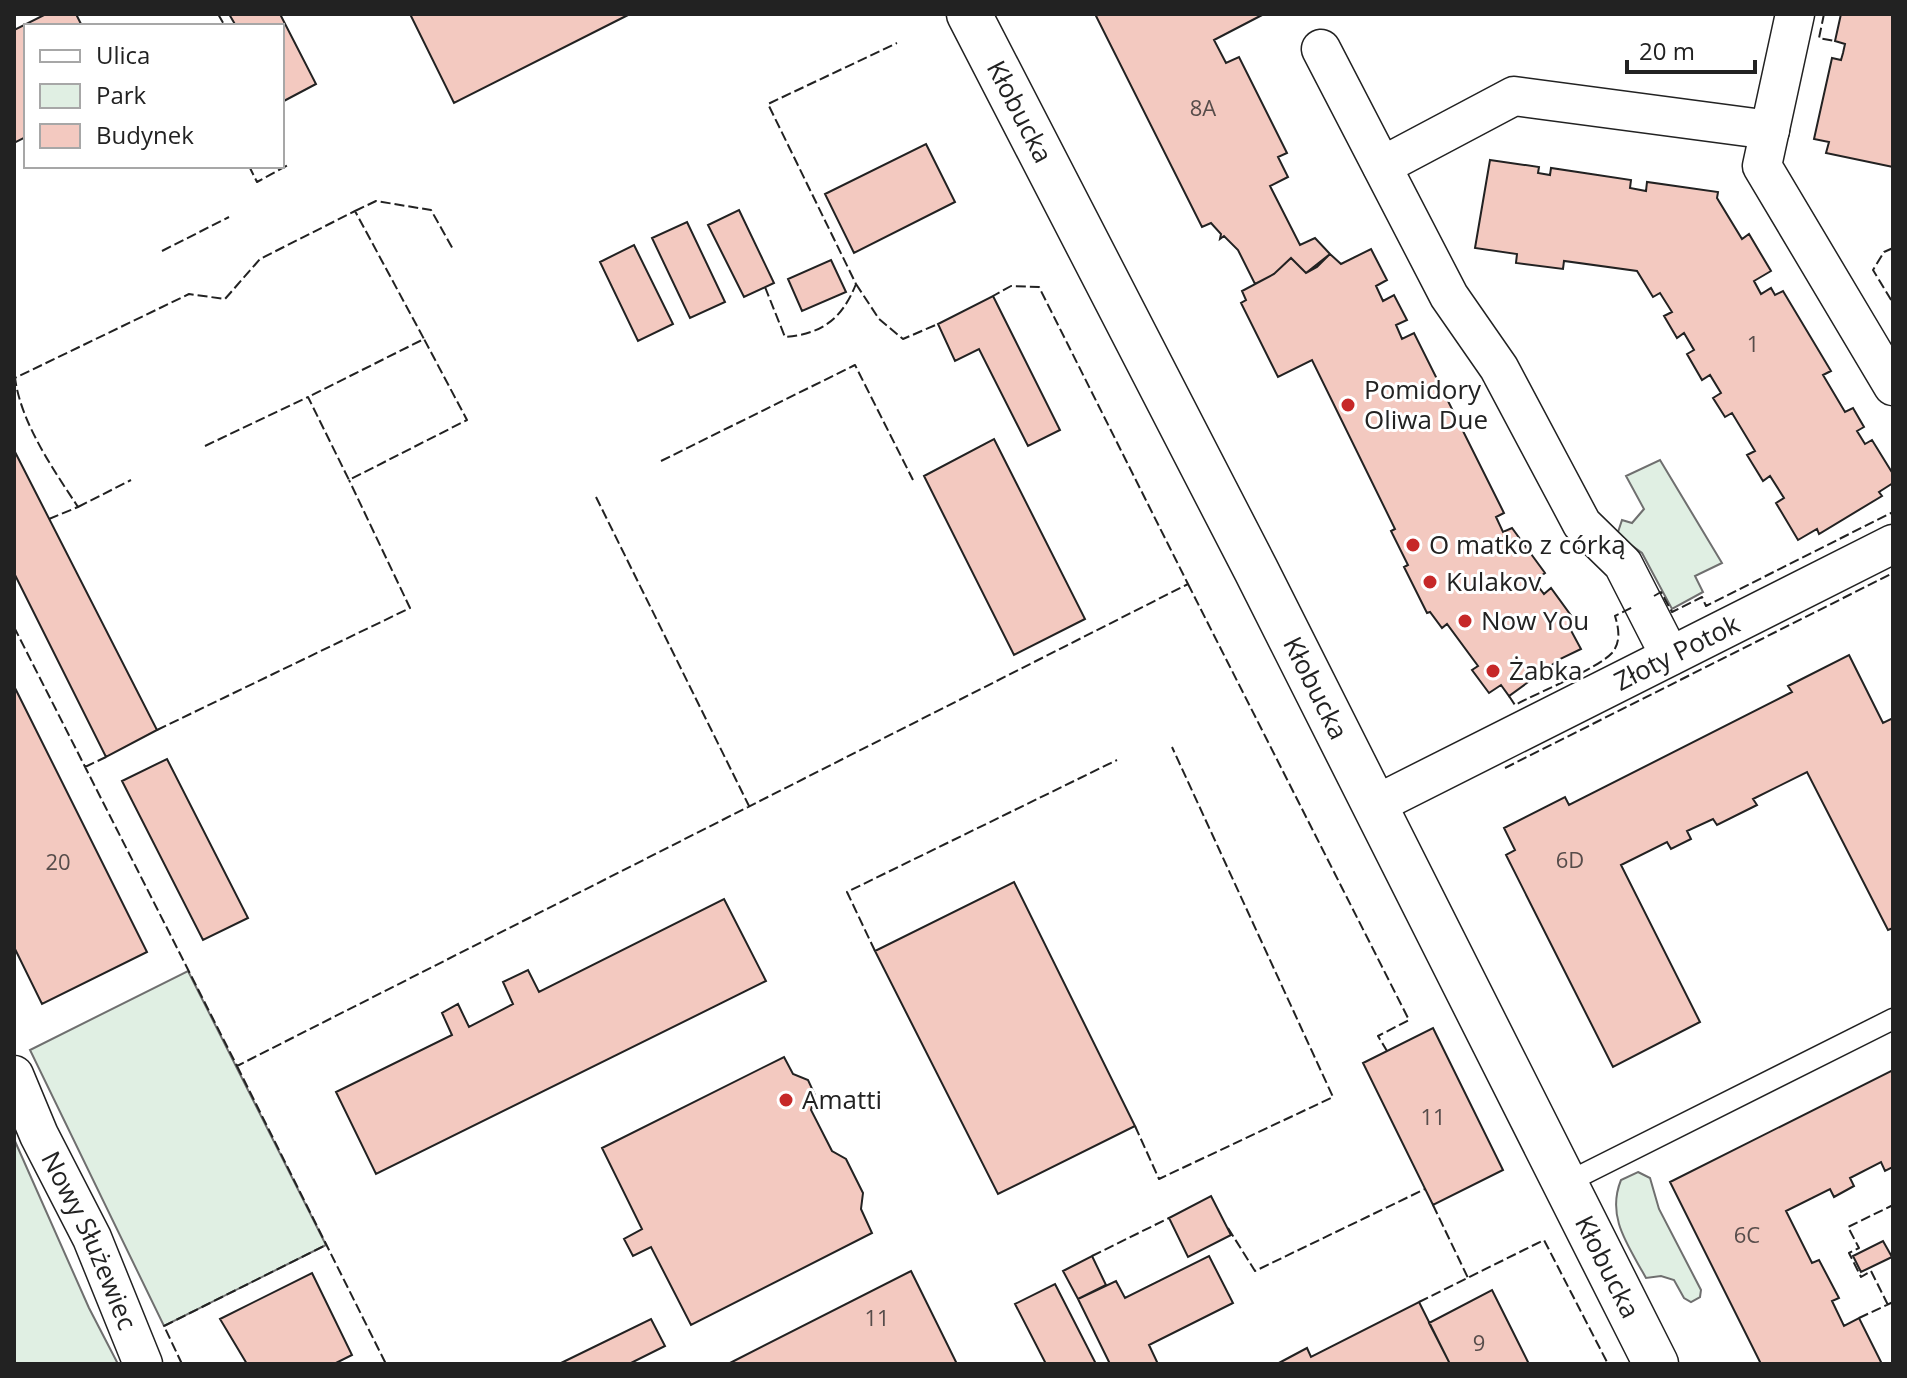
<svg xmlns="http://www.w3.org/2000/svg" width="1907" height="1378" font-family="'Open Sans',sans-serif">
<rect width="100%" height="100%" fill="#fff"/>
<!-- green -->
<path fill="#e0efe3" stroke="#6f6f6f" stroke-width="2" d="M1660 460 1722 563 1695 576 1703 592 1672 609 1642 553 1617 535 1622 520 1632 523 1644 509 1626 476Z
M188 971 326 1245 164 1326 30 1050Z
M14 1139 89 1308 118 1364H14Z
M1638 1172 1650 1178 1659 1209 1701 1290 1700 1297 1691 1302 1684 1298 1674 1280 1661 1276 1646 1278C1628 1245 1606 1217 1621 1180Z"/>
<!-- building -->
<path fill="#f3c9c0" stroke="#222" stroke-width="2" d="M46 14H76L82 26H26V137L14 143V30Z
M229 14H280L316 84 282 102V26H236Z
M410 14H630L454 103Z
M1100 14H1264L1214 40 1226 63 1239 57 1287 153 1278 157 1288 177 1270 186 1300 245 1315 238 1330 254 1317 267 1306 273 1291 258 1274 274 1255 284 1238 250 1224 236 1220 239 1221 234 1211 223 1202 227 1096 16Z
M1841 14H1893V167L1826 153 1829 142 1814 139 1832 58 1841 60 1843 53 1845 44 1835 41Z
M926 144 955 202 854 253 825 194Z
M1490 160 1539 167 1538 173 1550 175 1551 168 1631 180 1630 188 1646 191 1647 182 1718 192 1717 198 1742 239 1749 234 1771 271 1754 281 1761 294 1771 288 1775 295 1783 291 1831 371 1823 375 1845 412 1853 408 1864 427 1857 431 1865 444 1872 440 1893 474V483L1879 492 1882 496 1819 534 1817 529 1798 540 1776 503 1784 498 1770 476 1763 481 1747 455 1755 451 1732 413 1725 417 1713 398 1721 393 1710 375 1702 380 1687 354 1694 350 1684 333 1677 338 1664 316 1672 312 1660 293 1653 297 1637 271 1564 261 1563 269 1516 263 1517 254 1475 248Z
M739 210 774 283 744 297 708 225Z
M687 222 725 302 690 318 652 238Z
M634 245 673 324 638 341 600 262Z
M1371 249 1387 280 1376 286 1383 301 1394 295 1407 320 1396 325 1402 339 1414 333 1504 513 1496 517 1503 532 1512 528 1545 573 1534 581 1544 594 1551 588 1575 621 1568 625 1581 649 1560 659 1509 696 1501 685 1489 693 1472 670 1478 666 1447 624 1442 628 1430 612 1427 613 1404 567 1408 565 1391 531 1395 529 1312 360 1278 377 1241 303 1246 300 1242 291 1274 274 1291 258 1306 273 1330 254 1341 264Z
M831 260 846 292 802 311 788 279Z
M993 296 1060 430 1028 446 979 349 955 361 938 324Z
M994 439 1085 619 1014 655 924 476Z
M14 450 157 730 106 757 14 573Z
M1849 655 1883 723 1893 718V928L1888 930 1807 772 1753 799 1757 805 1717 825 1713 819 1687 831 1691 839 1671 849 1667 842 1621 865 1700 1022 1613 1067 1506 855 1515 850 1504 828 1565 797 1569 805 1792 692 1788 686Z
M14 686 147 952 42 1004 14 947Z
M167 759 248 918 203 940 122 781Z
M1014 882 1135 1126 998 1194 875 951Z
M724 899 766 981 376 1174 336 1092 452 1035 442 1013 458 1004 469 1027 513 1004 503 982 528 970 539 992Z
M1433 1028 1503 1170 1433 1205 1363 1063Z
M784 1057 793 1074 808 1080 815 1095 811 1110 832 1151 846 1159 863 1193 861 1209 872 1233 691 1325 651 1247 633 1256 624 1239 642 1229 602 1148Z
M1893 1070V1167L1885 1171 1881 1162 1850 1178 1854 1186 1834 1197 1830 1189 1786 1211 1812 1263 1819 1260 1839 1298 1832 1301 1844 1326 1859 1318 1882 1364H1761L1670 1182Z
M1211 1196 1231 1235 1188 1257 1169 1218Z
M1883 1241 1892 1257 1861 1272 1853 1256Z
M1092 1256 1106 1285 1078 1299 1063 1271Z
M1209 1256 1233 1303 1149 1345 1158 1364H1110L1078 1299 1116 1281 1125 1298Z
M911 1271 957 1364H728Z
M312 1273 352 1355 334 1364H247L220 1319Z
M1055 1284 1096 1364H1046L1015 1304Z
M1492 1290 1529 1364H1450L1429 1323Z
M1419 1302 1450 1364H1277L1307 1348 1311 1357Z
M651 1319 665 1346 629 1364H559Z"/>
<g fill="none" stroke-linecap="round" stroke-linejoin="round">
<!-- service casing -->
<g stroke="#222" stroke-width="23">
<path id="service" d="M1566 1183 1893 1019"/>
</g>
<!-- minor casing -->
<g stroke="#222" stroke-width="41">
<g id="minor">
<path d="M1795 14 1762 166 1893 386"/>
<path d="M1321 49 1449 296 1499 368 1582 524 1623 564 1670 656"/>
<path d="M1382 166 1514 96 1770 130"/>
<path id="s1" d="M1375 805 1893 544"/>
<path id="s2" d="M14 1075 39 1135 92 1238 143 1364"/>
</g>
</g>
<!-- tertiary casing -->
<g stroke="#222" stroke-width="47">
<g id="tertiary">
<path id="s3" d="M969 14 1256 570 1656 1364"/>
</g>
</g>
<!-- service -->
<use href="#service" stroke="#fff" stroke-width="20"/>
<!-- minor -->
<use href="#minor" stroke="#fff" stroke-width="38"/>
<!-- tertiary -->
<use href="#tertiary" stroke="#fff" stroke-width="44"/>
<!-- fence -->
<path stroke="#222" stroke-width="2" stroke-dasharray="10 4" stroke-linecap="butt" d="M218 14 225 26
M1824 14 1819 38 1835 41
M249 166 257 182 288 165
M355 211 376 201 431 210 454 251
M1893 248 1884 252 1873 270 1893 303
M162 251 229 217
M856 284 879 319 903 339 938 324
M765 287 785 337C822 334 842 319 856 284L768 104 897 43
M205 446 308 397 349 480 467 420 424 339
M661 461 855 365 913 480
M596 497 749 806
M78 507 131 480
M49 519 78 507C53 469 21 423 15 378L189 294 225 299 260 259 355 211 424 339 308 397
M1188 584 1409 1020 1378 1036 1387 1051
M1654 596 1661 592 1672 612 1702 597 1706 606 1893 512
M14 627 237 1066 1188 584 1039 287 1011 286 993 296
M1509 696 1515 705C1537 693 1597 669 1612 653 1621 642 1619 629 1615 616L1633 607
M157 730 410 608 349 480
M85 767 106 757
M1505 768 1893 573
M875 951 847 892 1117 760
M237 1066 386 1364
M1135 1126 1159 1179 1333 1097 1172 747
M1433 1205 1468 1278
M1228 1228 1255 1271 1425 1189
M1092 1256 1169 1218
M1419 1302 1544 1240 1608 1364
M1888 1305 1871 1271 1861 1277 1849 1253 1859 1248 1848 1227 1893 1205
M1859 1318 1893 1302
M182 1364 164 1326 326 1245"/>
</g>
<!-- markers -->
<g fill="#c62828" stroke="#fff" stroke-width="3">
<circle cx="1348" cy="405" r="8"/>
<circle cx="1413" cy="545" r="8"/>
<circle cx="1430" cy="582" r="8"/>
<circle cx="1465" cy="621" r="8"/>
<circle cx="1493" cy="671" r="8"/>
<circle cx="786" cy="1100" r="8"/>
</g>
<g text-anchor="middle" stroke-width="6" stroke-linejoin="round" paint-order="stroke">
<!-- number labels -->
<g font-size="22" fill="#564c4a">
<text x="1203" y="116">8A</text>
<text x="1753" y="352">1</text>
<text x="1570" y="868">6D</text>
<text x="58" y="870">20</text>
<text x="1433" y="1125">11</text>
<text x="1747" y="1243">6C</text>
<text x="877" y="1326">11</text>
<text x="1479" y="1351">9</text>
</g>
<!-- street labels -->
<g font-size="26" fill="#222" stroke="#fff">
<text dy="9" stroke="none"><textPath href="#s3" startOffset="110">Kłobucka</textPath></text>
<text dy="9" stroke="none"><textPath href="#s1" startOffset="338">Złoty Potok</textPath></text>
<text dy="9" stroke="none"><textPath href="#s3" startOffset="758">Kłobucka</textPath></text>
<text dy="9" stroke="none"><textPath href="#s2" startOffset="182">Nowy Służewiec</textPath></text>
<text dy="9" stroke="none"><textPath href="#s3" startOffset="1406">Kłobucka</textPath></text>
</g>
<!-- poi labels -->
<g font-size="26" fill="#222" stroke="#fff" text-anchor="start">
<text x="1364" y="399">Pomidory<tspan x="1364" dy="30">Oliwa Due</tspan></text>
<text x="1429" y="554">O matko z córką</text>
<text x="1446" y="591">Kulakov</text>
<text x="1481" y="630">Now You</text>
<text x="1509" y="680">Żabka</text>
<text x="802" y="1109">Amatti</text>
</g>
</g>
<!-- border -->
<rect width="1907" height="1378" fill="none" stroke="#222222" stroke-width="32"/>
<!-- legend -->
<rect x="24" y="24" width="260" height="144" fill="#ffffff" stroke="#a7a7a7" stroke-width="2"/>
<rect x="40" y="50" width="40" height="12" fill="#ffffff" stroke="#a7a7a7" stroke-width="2"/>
<text x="96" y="64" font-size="24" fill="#222222">Ulica</text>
<rect x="40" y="84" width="40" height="24" fill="#e0efe3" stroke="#a7a7a7" stroke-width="2"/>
<text x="96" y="104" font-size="24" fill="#222222">Park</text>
<rect x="40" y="124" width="40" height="24" fill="#f3c9c0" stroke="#a7a7a7" stroke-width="2"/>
<text x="96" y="144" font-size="24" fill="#222222">Budynek</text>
<!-- scale -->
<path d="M1627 60v12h128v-12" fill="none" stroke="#222222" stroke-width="4"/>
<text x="1639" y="60" font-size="24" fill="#222222" stroke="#ffffff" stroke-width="6" paint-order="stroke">20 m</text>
</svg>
